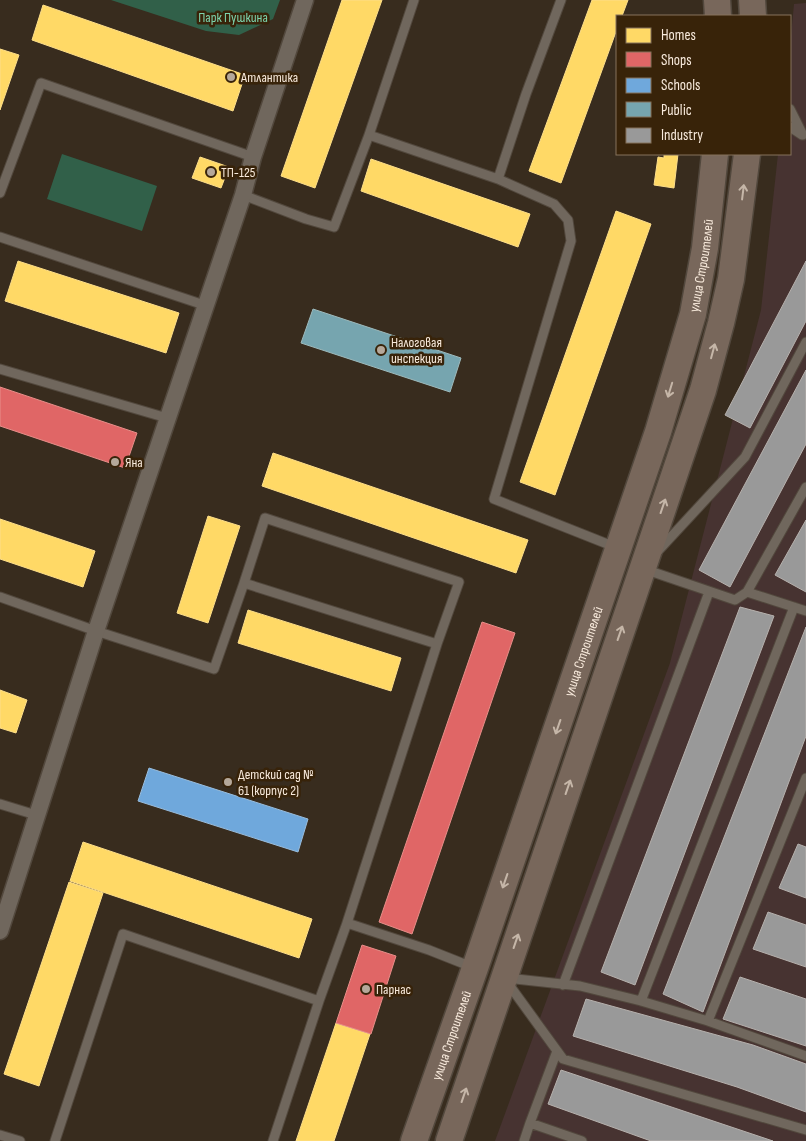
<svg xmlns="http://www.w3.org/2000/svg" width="806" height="1141" font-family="'Sofia Sans Condensed',sans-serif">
<rect width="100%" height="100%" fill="#382c1e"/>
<!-- industrial -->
<path fill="#473331" d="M806 3V1141H495L670 663 761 310 778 154H790V47L794 4Z"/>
<!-- green -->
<path fill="#316049" d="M111 0H280L273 19 239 35 206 31Z
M62 154 157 186 142 231 47 199Z"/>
<!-- homes -->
<path fill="#ffd966" stroke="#fdde89" d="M342 0H382L315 188 281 176Z
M592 0H628L622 16H617V29L561 183 529 171Z
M43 5 245 75 233 111 32 40Z
M0 49 19 55 0 110Z
M664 154H678L674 188 654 185 658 157 664 158Z
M200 157 229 167 221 188 192 178Z
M371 159 530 214 518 247 361 191Z
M616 211 651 224 555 495 520 482Z
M18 261 179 313 166 353 5 301Z
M273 453 528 540 516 573 262 486Z
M208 516 240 526 208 623 177 613Z
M0 519 95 551 83 587 0 559Z
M248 610 401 658 391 691 238 643Z
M0 690 27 700 16 733 0 728Z
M83 842 312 919 299 958 70 881Z
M69 882 103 893 39 1086 4 1074Z
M336 1023 370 1034 334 1141H296Z"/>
<!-- shops -->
<path fill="#e06666" stroke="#e78e89" d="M0 387 137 433 125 468 0 426Z
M482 622 515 633 412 934 379 922Z
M362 945 396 956 371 1034 336 1023Z"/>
<!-- schools -->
<path fill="#6fa8dc" stroke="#98bcdc" d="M149 768 308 819 298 852 138 801Z"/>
<!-- public -->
<path fill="#76a5af" stroke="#9dbabc" d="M313 309 461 358 450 392 301 343Z"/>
<!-- industry -->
<path fill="#999" stroke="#b6b1ad" d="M806 261V321L750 428 725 415Z
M806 370V444L730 587 699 570Z
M806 520V592L775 575Z
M740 607 774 616 635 985 601 972Z
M806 627V736L703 1012 663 994Z
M798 844 806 847V898L779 888Z
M768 912 806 925V967L753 949Z
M740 977 806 999V1046L723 1019Z
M586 999 753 1045 806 1064V1112L737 1087 573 1036Z
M561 1070 773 1141H651L548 1104Z"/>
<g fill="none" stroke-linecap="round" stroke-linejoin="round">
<!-- service casing -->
<g stroke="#52483d" stroke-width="11">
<path id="service" d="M790 109 803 135
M790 127 802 135
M369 135 414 0
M498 179 526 94 561 0
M0 193 41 83 253 157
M243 195 306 219 334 227 369 135 498 179 554 204 568 220 571 241 494 499 615 547
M0 237 204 305
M0 369 167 418
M657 552 745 457 806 342
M644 569 735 600 747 592 806 611
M244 583 265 518 459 582 437 644
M747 592 806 487
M0 597 96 631 214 669 244 583 437 644 347 923
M0 804 36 815
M507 978 580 986 641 1001 708 1021 806 1056
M507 982 563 1059 806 1130
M563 985 709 592
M641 1001 794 607
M708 1021 806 778
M530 1123 557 1051
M0 1135 20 1141
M55 1141 123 934 319 1001
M273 1141 319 1001 347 923 429 950 472 967
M524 1141 530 1123 582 1141"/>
</g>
<!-- minor casing -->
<g stroke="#52483d" stroke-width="19">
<path id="minor" d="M0 931 96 631 243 195 253 157 305 0"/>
</g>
<!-- primary casing -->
<g stroke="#52483d" stroke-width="29">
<g id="primary">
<path d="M717 0 718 16"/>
<path d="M752 0 753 16"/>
<path id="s1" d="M414 1141 475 968 658 432 693 314 705 248 715 154"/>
<path d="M449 1141 703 390 721 323 731 279 747 154"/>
</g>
</g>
<!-- service -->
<use href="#service" stroke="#70675d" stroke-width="9"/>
<!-- minor -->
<use href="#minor" stroke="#70675d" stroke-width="16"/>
<!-- primary -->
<use href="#primary" stroke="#78675b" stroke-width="26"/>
</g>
<!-- one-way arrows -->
<defs><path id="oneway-shaft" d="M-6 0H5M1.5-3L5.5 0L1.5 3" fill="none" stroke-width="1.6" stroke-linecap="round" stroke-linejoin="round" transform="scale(1.25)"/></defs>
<g stroke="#c5b6a8">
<use href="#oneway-shaft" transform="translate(743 192) rotate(-83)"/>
<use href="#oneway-shaft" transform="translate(713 351) rotate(-75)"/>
<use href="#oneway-shaft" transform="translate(670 390) rotate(107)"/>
<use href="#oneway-shaft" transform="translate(663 506) rotate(-71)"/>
<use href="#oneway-shaft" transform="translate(620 633) rotate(-71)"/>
<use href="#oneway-shaft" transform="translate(558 727) rotate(109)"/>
<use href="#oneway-shaft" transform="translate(568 787) rotate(-71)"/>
<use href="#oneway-shaft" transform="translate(505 881) rotate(109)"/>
<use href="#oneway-shaft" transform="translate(516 941) rotate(-71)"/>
<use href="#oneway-shaft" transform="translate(464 1095) rotate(-71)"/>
</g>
<!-- markers -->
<g fill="#b5a89a" stroke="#382309" stroke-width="2">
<circle cx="231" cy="77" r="5"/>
<circle cx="211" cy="172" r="5"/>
<circle cx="381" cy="350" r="5"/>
<circle cx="115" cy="462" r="5"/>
<circle cx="228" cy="782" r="5"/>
<circle cx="366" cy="989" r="5"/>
</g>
<g text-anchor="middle" stroke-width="5" stroke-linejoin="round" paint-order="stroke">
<!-- park labels -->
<g font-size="14" fill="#7dd4ad" stroke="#382309">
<text x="233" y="22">Парк Пушкина</text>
</g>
<!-- poi labels -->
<g font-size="14" fill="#f8eadc" stroke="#382309" text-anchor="start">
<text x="241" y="82">Атлантика</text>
<text x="221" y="177">ТП-125</text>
<text x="391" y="347">Налоговая<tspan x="391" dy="16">инспекция</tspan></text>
<text x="125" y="467">Яна</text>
<text x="238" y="779">Детский сад №<tspan x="238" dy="16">61 (корпус 2)</tspan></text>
<text x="376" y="994">Парнас</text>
</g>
<!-- street labels -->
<g font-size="14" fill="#f8eadc" stroke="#382309">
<text dy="5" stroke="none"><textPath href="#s1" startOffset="922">улица Строителей</textPath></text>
<text dy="5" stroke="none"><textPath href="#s1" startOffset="518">улица Строителей</textPath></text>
<text dy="5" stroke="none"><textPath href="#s1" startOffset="112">улица Строителей</textPath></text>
</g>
</g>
<!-- legend -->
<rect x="616" y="15" width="175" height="140" fill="#382309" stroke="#85735d"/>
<rect x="626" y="28" width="25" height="15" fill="#ffd966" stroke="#85735d"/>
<text x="661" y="40" font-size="15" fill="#f8eadc">Homes</text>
<rect x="626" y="52" width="25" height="15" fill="#e06666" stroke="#85735d"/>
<text x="661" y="65" font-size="15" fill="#f8eadc">Shops</text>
<rect x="626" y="78" width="25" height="15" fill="#6fa8dc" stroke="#85735d"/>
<text x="661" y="90" font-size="15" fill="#f8eadc">Schools</text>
<rect x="626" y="102" width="25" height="15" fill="#76a5af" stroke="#85735d"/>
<text x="661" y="115" font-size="15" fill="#f8eadc">Public</text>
<rect x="626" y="128" width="25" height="15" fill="#999999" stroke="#85735d"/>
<text x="661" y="140" font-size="15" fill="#f8eadc">Industry</text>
</svg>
